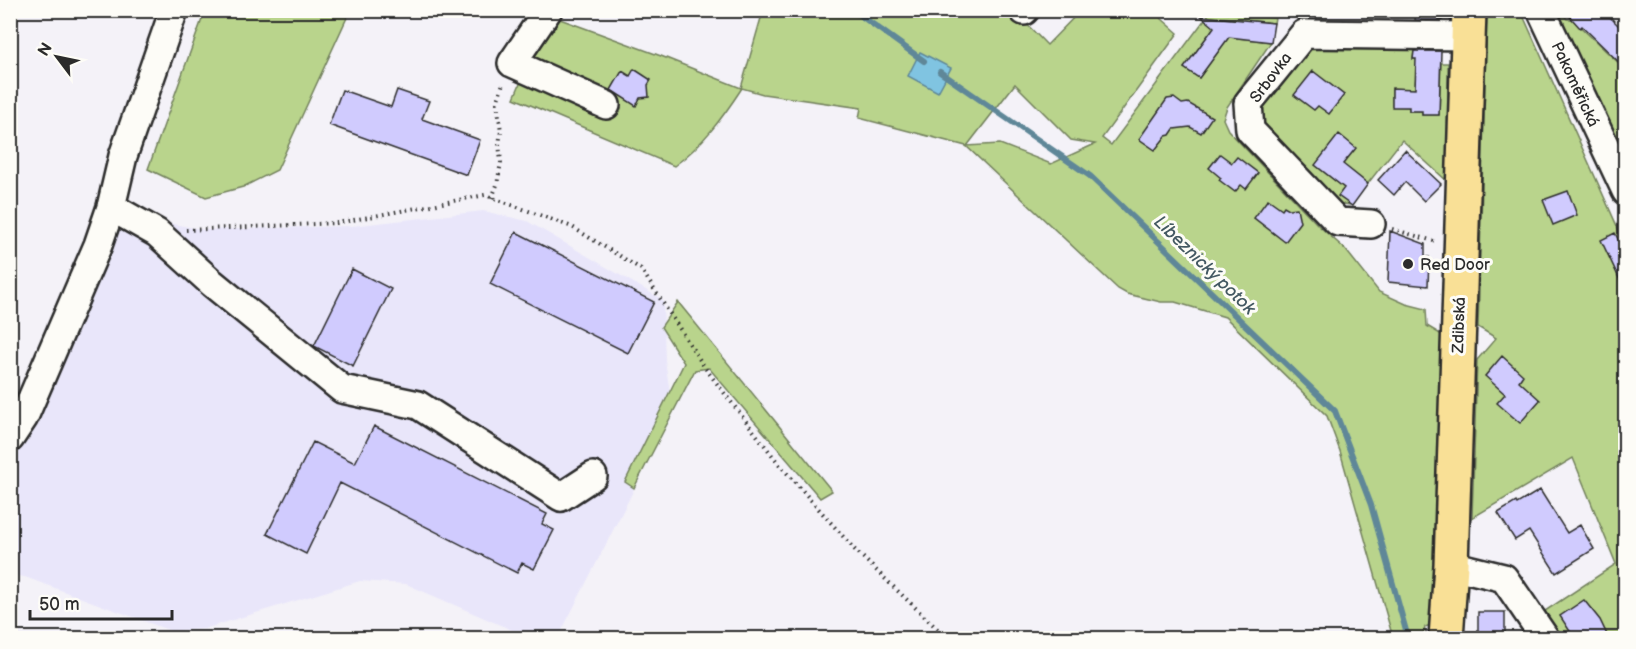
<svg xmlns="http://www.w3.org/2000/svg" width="1636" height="649" font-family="'Balsamiq Sans',sans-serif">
<rect width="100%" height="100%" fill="#f4f2f8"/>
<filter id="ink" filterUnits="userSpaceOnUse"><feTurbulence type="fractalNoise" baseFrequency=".0167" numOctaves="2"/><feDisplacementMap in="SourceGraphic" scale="12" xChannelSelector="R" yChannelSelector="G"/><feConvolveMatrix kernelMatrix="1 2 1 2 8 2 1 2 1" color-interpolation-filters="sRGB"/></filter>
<g filter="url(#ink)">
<!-- built -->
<path fill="#e9e6fa" d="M483 211 527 221 663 300 665 360 673 413 558 638H530L406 584 360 581 204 629 171 631 25 577 11 575V454L119 213 204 230 352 226Z"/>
<!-- green -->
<path fill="#b9d48c" stroke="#72805c" stroke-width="1.5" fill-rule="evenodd" d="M205 11H350L277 170 243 187 206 197 148 169Z
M763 11H1014L1047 45 1080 11H1153L1178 33 1102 138 1111 145 1211 11 1275 18 1274 23 1221 18 1184 68 1199 78 1229 37 1271 42 1227 107 1223 119 1228 130 1319 226 1345 249 1379 292 1406 304 1426 309 1427 326 1447 338 1436 623 1425 627 1423 638H1393L1340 451 1327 416 1225 317 1175 302H1161L1127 294 1118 289 966 146 859 118 861 108 763 94 742 88C723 117 702 146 674 166L514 98 549 15 661 56 741 88ZM1015 84 1071 140 1095 144 1051 164 1000 144 967 146Z
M1487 11H1521L1625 244V638H1558L1542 613 1616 564 1573 458 1472 518 1477 360 1496 338 1478 327Z
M1558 11H1561L1567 19H1572L1625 69V158Z
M1309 48 1414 50 1413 59H1417L1415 89H1392V106L1409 107V111H1422V115H1439L1441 63H1448L1447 181 1402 140 1351 205 1336 203 1262 124 1259 111Z
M678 302 832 491 820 498 709 368 695 370 634 488 625 482 684 363 661 327Z"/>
<!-- water -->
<path fill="#80c4e1" stroke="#5e8798" stroke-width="1.5" d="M920 52 951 68 938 92 908 76Z"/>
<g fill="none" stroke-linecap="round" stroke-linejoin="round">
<!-- stream -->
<path stroke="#5e8798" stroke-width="6" d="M853 10 924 61
M940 72 1090 176 1335 411 1371 505 1408 638"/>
</g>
<!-- building -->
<path fill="#d0cbfe" stroke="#2b2b2b" stroke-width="1.5" d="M1416 10H1442V20H1415Z
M1564 10H1603L1626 33V69L1582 26 1580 28Z
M1201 16 1274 23 1271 42 1229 37 1199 78 1184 68 1214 27Z
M1414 51H1441L1439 115H1422V111H1409V107H1392V88L1415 89 1416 59H1413Z
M634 69 651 80 648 85 649 97 640 98 636 106 611 90 622 71 630 76Z
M1313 71 1344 95 1329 114 1318 106 1314 110 1294 95Z
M342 90 391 107 397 90 429 101 422 119 480 140 467 175 329 125Z
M1174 98 1182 104 1188 103 1212 117 1201 133 1190 127 1174 129 1170 135 1166 136 1155 150 1139 139 1167 99Z
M1339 134 1356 148 1343 164 1368 184 1352 206 1338 196 1344 188 1315 165Z
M1405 150 1441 184 1424 201 1405 182 1394 195 1378 180Z
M1220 154 1232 163 1237 157 1258 173 1246 189 1241 185 1235 192 1219 180 1221 178 1209 168Z
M1568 191 1577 215 1553 225 1543 200Z
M1268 199 1282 209 1284 206 1289 209 1297 208 1300 222 1285 242 1254 218Z
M1390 231 1425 244V257H1429L1428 286 1388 282Z
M516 232 654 302 628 353 490 284Z
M1615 233 1626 255V293L1601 240Z
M352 269 391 289 353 366 314 346Z
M1502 356 1523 375 1519 381 1540 400 1520 423 1497 403 1505 394 1485 376Z
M374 426 547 514 542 524 554 530 534 569 522 563 517 573 340 483 306 554 267 534 313 442 355 463Z
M1540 490 1567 533 1580 525 1594 549 1556 573 1529 531 1515 540 1498 513 1516 502 1517 504Z
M1584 600 1600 620 1609 639H1575L1560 616Z
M1478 612H1505V639H1478Z"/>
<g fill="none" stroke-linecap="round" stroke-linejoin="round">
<!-- minor casing -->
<g stroke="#2b2b2b" stroke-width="32">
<path id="minor" d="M548 10 512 63 606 105
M1541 10 1626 191
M1024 11 1025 10
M111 207 157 233 212 283 342 389 418 405 561 497 593 476
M1371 224 1338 222 1250 130 1248 103 1304 34 1469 36
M10 438 24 417 98 245 111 207 123 156 174 10
M1451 565 1504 578 1545 638"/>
</g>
<!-- major casing -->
<g stroke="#2b2b2b" stroke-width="38">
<path id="major" d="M1446 638 1451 565 1469 10"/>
</g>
<!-- path -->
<path stroke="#2b2b2b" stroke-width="4" stroke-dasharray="1.5 4.5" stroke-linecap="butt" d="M492 198 497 185 501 162 499 144 501 131 497 103 503 83
M1392 229 1437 242
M186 230 337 223 485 195 572 227 641 269 705 368 779 464 855 550 947 638"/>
<!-- minor -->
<use href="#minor" stroke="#fdfcf7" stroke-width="27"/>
<!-- major -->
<use href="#major" stroke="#f9e096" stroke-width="33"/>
</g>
</g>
<!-- markers -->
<circle fill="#2b2b2b" stroke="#fdfcf7" stroke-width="2" cx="1408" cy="264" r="6"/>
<g text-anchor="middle" stroke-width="6" stroke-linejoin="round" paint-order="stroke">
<!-- street labels -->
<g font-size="16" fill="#2b2b2b" stroke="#fdfcf7">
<text transform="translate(1270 77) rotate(-53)" y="6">Srbovka</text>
<text transform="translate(1576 84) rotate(65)" y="6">Pakoměřická</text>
<text transform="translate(1458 325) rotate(-88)" y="6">Zdibská</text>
</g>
<!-- poi labels -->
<g font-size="16" fill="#2b2b2b" stroke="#fdfcf7" text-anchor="start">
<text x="1420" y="270">Red Door</text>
</g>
<!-- water labels -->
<g font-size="18" font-style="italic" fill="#445962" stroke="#fdfcf7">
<text transform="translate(1205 265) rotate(44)" y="6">Líbeznický potok</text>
</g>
</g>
<!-- margin -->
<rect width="1636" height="649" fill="none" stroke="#fdfcf7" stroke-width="36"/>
<rect x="18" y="18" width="1600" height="613" fill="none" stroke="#2b2b2b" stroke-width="2" filter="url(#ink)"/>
<!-- north arrow -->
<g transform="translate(57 57) rotate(302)" stroke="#fdfcf7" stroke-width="4.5" paint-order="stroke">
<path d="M0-4.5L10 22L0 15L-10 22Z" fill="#2b2b2b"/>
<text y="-9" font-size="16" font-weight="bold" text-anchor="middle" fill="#2b2b2b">N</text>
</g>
<!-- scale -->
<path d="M30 610v9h142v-9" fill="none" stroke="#2b2b2b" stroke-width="3"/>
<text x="39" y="610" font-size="18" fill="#2b2b2b" stroke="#fdfcf7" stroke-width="4.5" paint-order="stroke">50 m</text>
</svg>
